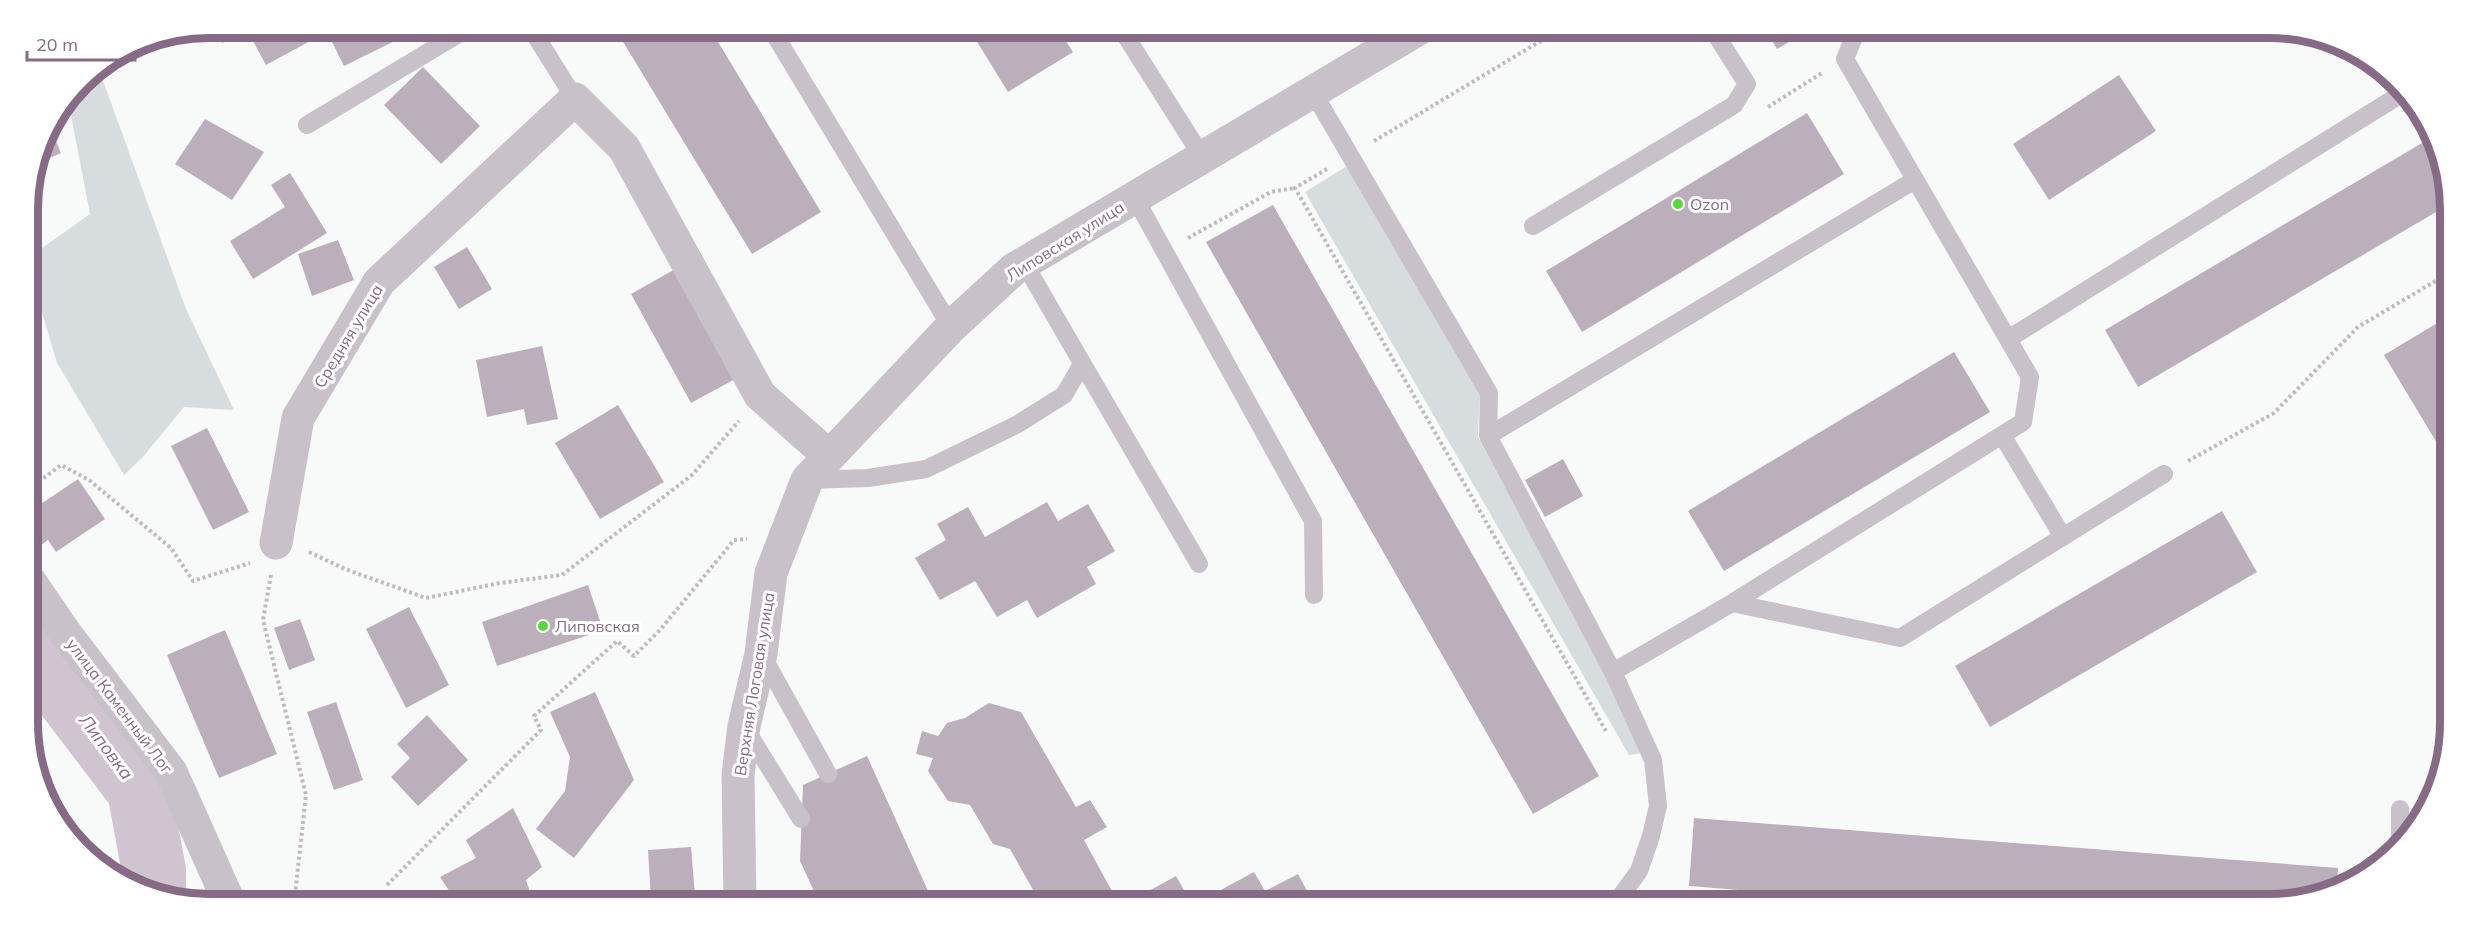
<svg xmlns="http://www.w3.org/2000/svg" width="2477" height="931" font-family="Mulish,sans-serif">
<rect width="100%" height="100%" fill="#f8faf9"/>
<!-- green -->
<path fill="#d7ddde" d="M98 67 186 309 234 410 184 407 142 458 124 475 57 363 28 266V258L90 214 68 100 89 72Z
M1347 166 1480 394 1478 437 1607 675 1643 753 1629 755 1305 192Z"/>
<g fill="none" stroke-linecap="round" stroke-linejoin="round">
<!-- river -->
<path stroke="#cfc4d0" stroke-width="64" d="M30 647 139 790 154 871V895"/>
</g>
<!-- building -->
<path fill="#bcafbc" d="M214 27H305L312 40 266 65 247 30 222 43Z
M352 27H423L344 66 330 38Z
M614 27H709L821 212 752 254Z
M968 27H1057L1073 52 1008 92Z
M1764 27H1814L1777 49Z
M423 67 480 126 441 164 384 105Z
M2119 75 2156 131 2049 200 2013 144Z
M1807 113 1844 174 1582 332 1546 271Z
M205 119 264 152 232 200 175 164Z
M49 125 61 153 36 164 46 129Z
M2434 136 2448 185V205L2138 387 2105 330Z
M290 173 327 233 253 279 230 241 285 207 271 185Z
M1273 205 1599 776 1533 814 1206 242Z
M338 240 354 280 312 296 298 254Z
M467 247 492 289 459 309 434 267Z
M677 268 737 378 691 403 631 294Z
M2449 316V463L2384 355Z
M542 346 558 419 527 425 524 409 487 417 476 360Z
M1954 352 1990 412 1724 571 1688 511Z
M618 405 664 482 600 519 555 443Z
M207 428 249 512 213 530 171 446Z
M1563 459 1583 496 1545 517 1525 480Z
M78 479 105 519 56 552 48 540 34 550 29 543V512Z
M1047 502 1058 521 1088 504 1115 551 1087 567 1096 584 1037 618 1027 600 997 617 975 581 940 600 915 558 946 540 937 524 968 507 985 537Z
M2222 511 2257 572 1990 727 1955 666Z
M588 585 603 630 497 666 482 622Z
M409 607 449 685 406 708 366 629Z
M300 619 315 660 289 670 274 628Z
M225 630 277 754 219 778 167 655Z
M595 692 634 780 574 858 536 829 565 791 570 757 550 712Z
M336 702 363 780 334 790 307 712Z
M989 703 1021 712 1076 807 1090 800 1107 827 1084 840 1119 904H1041L1010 849 993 844 970 805 948 801 928 771 933 758 916 754 922 731 938 736 947 723 965 718Z
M427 715 468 760 418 806 391 777 410 758 397 744Z
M867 756 934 904H820L800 861 803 785Z
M513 808 542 867 526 880 533 901 527 904H458L440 877 476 858 466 840Z
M1694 818 2338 868 2337 889 2327 894 2280 904H1915L1689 886Z
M691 847 695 896 651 900 648 850Z
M1254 872 1265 891 1298 874 1314 904H1195Z
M1176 876 1192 904H1153L1147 892Z"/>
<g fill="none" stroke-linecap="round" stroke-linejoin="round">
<!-- path -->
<path stroke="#c0bac0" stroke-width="4" stroke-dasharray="3 3" stroke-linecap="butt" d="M1768 107 1822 73
M1374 141 1564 27
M1327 169 1295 188 1607 733
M1188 238 1271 192 1295 188
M2188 461 2274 413 2358 327 2449 273
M29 489 61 465 89 480 171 548 193 581 250 563
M309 552 345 569 426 598 500 583 562 575 692 475 739 421
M271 575 263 620 306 795 294 904
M387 885 541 730 534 716 617 641 634 656 660 630 734 540 747 539"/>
<!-- service -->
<path stroke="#c9c1c9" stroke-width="18" d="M530 27 575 99
M770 27 951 327
M1120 27 1203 158
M1313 92 1489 393 1488 436 1613 672 1653 760 1658 806 1651 836 1639 871 1620 897 1612 904
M307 125 470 27
M1135 198 1313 521 1314 595
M1533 226 1734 105 1747 84 1711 27
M1024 263 1199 564
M2008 339 2406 91
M2002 435 2063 537
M1488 436 1915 180
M807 480 868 478 926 469 1018 424 1064 395 1082 364
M1732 603 1900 638 2164 474
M762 655 828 774
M1613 672 1732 603 2023 422 2030 377 1845 59 1856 32 1865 27
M745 728 801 819
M2400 844V809
M369 904 370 903"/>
<!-- minor -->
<path stroke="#c9c1c9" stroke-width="33" d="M276 543 298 418 379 282 575 99 624 148 760 395 829 456
M29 580 66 634 171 772 230 904
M740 904 738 775 744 726 761 654 771 573 807 480 951 327 1014 269 1422 27"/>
</g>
<!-- markers -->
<g fill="#59d839" stroke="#fff" stroke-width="2">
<circle cx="1678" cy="204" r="6"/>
<circle cx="543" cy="626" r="6"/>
</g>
<g text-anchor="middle" stroke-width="6" stroke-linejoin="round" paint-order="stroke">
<!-- poi labels -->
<g font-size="16" fill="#876b86" stroke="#fff" text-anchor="start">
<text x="1690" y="210">Ozon</text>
<text x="555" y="632">Липовская</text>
</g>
<!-- street labels -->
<g font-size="16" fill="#876b86" stroke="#fff">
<text transform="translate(1065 241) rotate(-32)" y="6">Липовская улица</text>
<text transform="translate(348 336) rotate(-59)" y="6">Средняя улица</text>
<text transform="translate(754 684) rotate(-81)" y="6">Верхняя Логовая улица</text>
<text transform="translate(120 706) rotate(53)" y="6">улица Каменный Лог</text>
</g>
<!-- water labels -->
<g font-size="18" font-style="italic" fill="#846c88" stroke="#fff">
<text transform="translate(106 747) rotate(53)" y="6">Липовка</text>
</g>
</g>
<!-- crop -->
<path d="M0 0H2477V931H0ZM209 38H2269A171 171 0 0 1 2440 209V723A171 171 0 0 1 2269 894H209A171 171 0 0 1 38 723V209A171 171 0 0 1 209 38Z" fill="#fff" fill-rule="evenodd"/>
<path fill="none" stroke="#876b86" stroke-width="8" d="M209 38H2269A171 171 0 0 1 2440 209V723A171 171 0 0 1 2269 894H209A171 171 0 0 1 38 723V209A171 171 0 0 1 209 38Z"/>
<!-- scale -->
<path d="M27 51v9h108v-9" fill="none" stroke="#876b86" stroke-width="3"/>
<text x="36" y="51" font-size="18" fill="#876b86" stroke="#ffffff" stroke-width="4.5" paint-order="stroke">20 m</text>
</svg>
